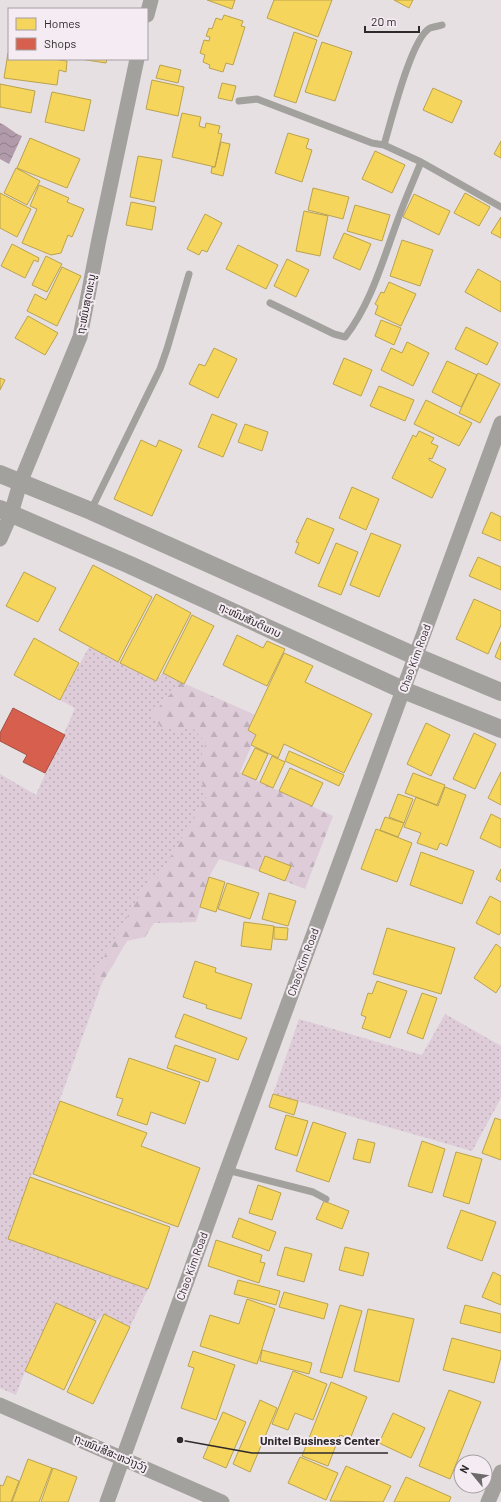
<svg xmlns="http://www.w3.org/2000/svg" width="501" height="1502" font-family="Barlow,'Noto Sans Lao',sans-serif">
<defs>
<pattern id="grass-dots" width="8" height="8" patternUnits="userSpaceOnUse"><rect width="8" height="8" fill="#deccd8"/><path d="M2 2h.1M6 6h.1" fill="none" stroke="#bfafba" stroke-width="1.8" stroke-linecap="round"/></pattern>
<pattern id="forest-firs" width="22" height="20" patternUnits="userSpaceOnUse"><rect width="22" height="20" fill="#deccd8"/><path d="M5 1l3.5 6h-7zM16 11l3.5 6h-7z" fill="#bfafba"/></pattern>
<pattern id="water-waves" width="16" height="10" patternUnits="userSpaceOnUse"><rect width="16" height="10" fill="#b19baa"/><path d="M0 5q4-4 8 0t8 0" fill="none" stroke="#907f8b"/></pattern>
</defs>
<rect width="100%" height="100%" fill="#e6e0e3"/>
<!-- grass -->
<path fill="url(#grass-dots)" d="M89 647 155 681 163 673 184 684 255 715 248 730 256 735 251 745 92 980 102 983 33 1174 30 1177 8 1239 148 1289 130 1327 104 1314 96 1321 56 1303 25 1371 16 1395 0 1388V774L36 795C48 766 63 738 75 708L60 700Z
M445 1014 501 1046V1098L472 1151 273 1094 299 1019 422 1055Z"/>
<!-- forest -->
<path fill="url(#forest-firs)" d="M181 682 255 715 248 730 256 735 240 772 243 774 333 816 305 889 285 881 265 856 259 871 219 859 209 877 196 922 154 923 145 937 127 941 102 983 91 980 150 877 157 879 206 798 198 765 206 743 192 727 178 731 161 727 152 715Z"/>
<!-- water -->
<path fill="url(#water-waves)" d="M0 123C8 126 13 133 22 136L9 164 0 159Z"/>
<!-- homes -->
<path fill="#f6d55c" stroke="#baa24e" d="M207 0H235L232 9Z
M274 0H332L318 37 267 18Z
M394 0H413L409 8Z
M224 15 243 21 241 26 245 27 233 65 226 63 223 72 209 68 210 65 203 62 205 55 200 53 204 40 209 41 210 37 206 36 209 28 212 29 216 18 222 20Z
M294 32 317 40 296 103 274 96Z
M322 42 352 52 335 101 305 92Z
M8 53 9 59H52L67 61 66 72 59 70 57 85 4 78Z
M80 59H107L106 63Z
M160 65 181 70 178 83 156 78Z
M152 80 184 87 178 116 146 109Z
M222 83 236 86 232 101 218 98Z
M0 84 35 91 31 113 0 107Z
M433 88 462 101 452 123 423 110Z
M52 92 91 100 84 131 45 122Z
M182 113 201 117 199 126 205 128 206 123 220 126 218 133 222 134 215 167 172 157Z
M288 133 309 139 306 148 312 150 302 182 275 173Z
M30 138 80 159 67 188 17 168Z
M501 141V158L494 154Z
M221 142 230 144 223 176 211 173 212 167H215Z
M375 151 405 165 392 193 362 179Z
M138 156 162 160 154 202 130 197Z
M16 168 40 181 27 205 4 193Z
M39 185 69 198 67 202 84 209 72 237 68 235 61 253 51 255 22 243 37 209 30 206Z
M313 188 349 197 343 219 308 210Z
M0 193 31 209 17 237 0 228Z
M465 193 490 207 479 226 454 213Z
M414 194 450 211 439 235 403 217Z
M131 202 156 207 152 230 126 225Z
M355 205 390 215 382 241 347 231Z
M304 211 328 216 320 256 296 251Z
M205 214 222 223 207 252 202 250 199 255 187 249Z
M501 217V238L491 233Z
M344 233 371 244 360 270 333 258Z
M402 240 433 250 420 286 390 276Z
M12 244 39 258 38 262 34 260 25 278 1 266Z
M238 245 278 265 266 289 226 269Z
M46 256 62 264 47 292 32 285Z
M287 259 309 270 296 297 274 286Z
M62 267 81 276 57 326 27 311 35 294 46 300Z
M478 269 501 282V312L465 292Z
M389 282 416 294 401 326 375 314 378 306 375 304 381 292 384 293Z
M28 316 58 333 45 355 15 338Z
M381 320 401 328 394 345 375 336Z
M466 327 498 343 487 365 455 349Z
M407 342 429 353 413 386 381 370 391 348 402 353Z
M214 348 237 359 218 398 189 384 199 364 205 366Z
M344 358 372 370 361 396 333 384Z
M447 361 477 375 461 407 432 392Z
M478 373 500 384 480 423 459 413Z
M0 378 5 380 0 390Z
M379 386 414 400 405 421 370 406Z
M426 400 472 423 459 446 414 424Z
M212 414 237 424 223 457 198 447Z
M245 424 268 432 262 451 238 442Z
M419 431 434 438 431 443 438 446 432 459 429 458V460L446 469 432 498 392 478 413 435 416 437Z
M141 440 156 447 159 440 182 450 152 516 114 499Z
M352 487 379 499 366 530 339 518Z
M491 512 501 517V541L482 533Z
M307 518 334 529 319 564 295 553 299 543 296 542Z
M371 533 401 545 379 597 350 585Z
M336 543 358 552 341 595 318 586Z
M478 557 501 567V590L469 576Z
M93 565 152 597 118 662 59 630Z
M24 572 56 588 38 622 6 606Z
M156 594 191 613 156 681 120 663Z
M474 599 501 611V625L488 654 456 639Z
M192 615 214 626 184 684 163 673Z
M237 635 263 648 267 641 285 649 267 686 223 665Z
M34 638 79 663 60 700 14 675Z
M501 642V660L495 657Z
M284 653 313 666 305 682 372 714 344 773 284 744 278 758 251 745 256 735 248 730Z
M426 723 450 735 431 776 407 764Z
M474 733 496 744 475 789 453 779Z
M255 748 268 754 256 780 242 774Z
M289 751 344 775 339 786 285 761Z
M272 756 285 762 273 788 260 782Z
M290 768 323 783 312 806 279 791Z
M501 772V805L488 798Z
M413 773 445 785 437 805 405 793Z
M445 787 466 795 447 846 440 843 437 850 417 843 421 833 404 827 416 797 438 806Z
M398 794 413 799 404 823 389 817Z
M491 814 501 819V848L480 838Z
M385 817 404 823 398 837 380 830Z
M376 829 412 843 397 882 361 869Z
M421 852 474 871 462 904 410 885Z
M265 856 291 866 285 881 259 871Z
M501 869V882L496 879Z
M209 877 225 882 216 912 200 907Z
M227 883 259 893 250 919 218 909Z
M269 893 296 901 288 926 262 919Z
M490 896 501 902V932L499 935 476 923Z
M244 922 274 926 271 950 241 946Z
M274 927 288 928 287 940 274 939Z
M387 928 455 948 441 994 373 974Z
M496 944 501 948V985L496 993 474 978Z
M195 961 216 968 215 972 252 984 241 1019 206 1008 207 1005 183 997Z
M377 981 407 991 390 1038 362 1028 366 1017 361 1015 368 993 372 994Z
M422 993 437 998 423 1039 407 1033Z
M184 1014 247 1038 238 1060 175 1037Z
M175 1045 216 1059 208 1082 167 1068Z
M129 1058 200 1082 185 1124 151 1112 147 1125 117 1115 123 1099 116 1097Z
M273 1094 298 1101 294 1115 269 1107Z
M60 1101 147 1133 141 1146 200 1168 178 1227 33 1174Z
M286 1115 308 1121 297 1156 275 1149Z
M495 1118 501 1120V1160L482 1153Z
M313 1122 346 1133 329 1182 296 1171Z
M358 1139 375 1143 370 1163 353 1159Z
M422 1141 445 1149 432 1193 408 1186Z
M456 1152 482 1159 469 1204 443 1196Z
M30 1177 170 1227 148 1289 8 1239Z
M258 1185 281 1193 272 1220 249 1213Z
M324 1201 349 1211 342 1229 316 1219Z
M461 1210 496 1222 482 1261 447 1248Z
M239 1218 276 1232 269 1251 232 1237Z
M216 1240 262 1255 260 1262 265 1263 259 1283 208 1266Z
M285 1247 312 1254 304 1282 277 1275Z
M345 1247 369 1253 363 1276 339 1270Z
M493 1272 501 1276V1305L482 1297Z
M238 1280 280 1291 276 1305 234 1294Z
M284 1292 328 1304 324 1319 279 1307Z
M247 1299 275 1309 257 1364 200 1346 210 1315 239 1324Z
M56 1303 96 1321 64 1390 25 1371Z
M340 1305 362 1311 342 1378 320 1372Z
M465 1305 501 1314V1333L460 1323Z
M368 1309 414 1319 399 1382 354 1371Z
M104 1314 130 1327 93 1404 67 1392Z
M452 1338 501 1351V1357L494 1383 443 1370Z
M262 1350 312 1363 309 1374 260 1361Z
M193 1351 235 1365 216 1420 181 1408 194 1368 188 1366Z
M293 1371 327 1384 313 1420 295 1413 288 1430 272 1424Z
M331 1382 367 1397 350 1439 340 1435 328 1466 302 1456Z
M449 1390 481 1402 450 1479 419 1466Z
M260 1400 277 1408 250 1472 233 1464Z
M223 1412 246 1422 226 1468 203 1458Z
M393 1413 425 1428 411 1458 379 1443Z
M300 1457 338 1473 326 1500 288 1483Z
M28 1459 52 1468 39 1502H12Z
M346 1466 391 1486 383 1502 330 1501Z
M53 1468 77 1477 68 1502H41Z
M7 1476 19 1481 11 1502H0V1485L3 1486Z
M406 1477 451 1497 449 1502H394Z"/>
<!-- shops -->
<path fill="#d6604d" stroke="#a35043" d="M13 708 65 735 45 773 23 762 27 755 0 741V733Z"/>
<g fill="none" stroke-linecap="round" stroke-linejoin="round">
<!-- service -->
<path stroke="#a3a19d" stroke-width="7" d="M239 101 257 99 372 143 384 145 421 162 501 207
M384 145C391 122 411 38 430 28 433 27 439 26 442 25
M270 303 334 334 345 337C370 306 383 260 397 222 404 202 413 182 421 162
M91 510 160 369 167 349 189 274
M227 1170 313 1192 326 1199"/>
<!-- minor -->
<path stroke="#a3a19d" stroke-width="15" d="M147 15 151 0
M0 539 11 514 20 483 80 337 99 239 137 59
M0 1405 222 1502
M107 1502 227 1170 501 423
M488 1502 501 1472"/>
<!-- tertiary -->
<path stroke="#a3a19d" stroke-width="18" d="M0 474 91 511 415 656 501 692
M0 509 130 565 403 690 501 729"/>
</g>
<g text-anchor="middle" stroke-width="4" stroke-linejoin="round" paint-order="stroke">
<!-- street labels -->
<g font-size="11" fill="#2d2a2c" stroke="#f5ebf2">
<text transform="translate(86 304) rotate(-79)" y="4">ຖະໜົນສຸດທະນູ</text>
<text transform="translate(250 620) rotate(25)" y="4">ຖະໜົນສັນຕິພາບ</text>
<text transform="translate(415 658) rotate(-70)" y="4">Chao Kim Road</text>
<text transform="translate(303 962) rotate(-70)" y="4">Chao Kim Road</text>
<text transform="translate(192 1266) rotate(-70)" y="4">Chao Kim Road</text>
<text transform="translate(111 1453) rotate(23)" y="4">ຖະໜົນສີສະຫວ່າງວົງ</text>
</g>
</g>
<!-- callouts -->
<path fill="none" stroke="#2d2a2c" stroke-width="1.5" d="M180 1440L252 1453H388"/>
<circle fill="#2d2a2c" stroke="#f5ebf2" stroke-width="1.5" cx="180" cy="1440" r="4"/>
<g font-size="12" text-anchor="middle" font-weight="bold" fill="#2d2a2c" stroke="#f5ebf2" stroke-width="4" stroke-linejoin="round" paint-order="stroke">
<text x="320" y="1445">Unitel Business Center</text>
</g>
<!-- legend -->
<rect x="8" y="8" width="140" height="52" fill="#f5ebf2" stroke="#a59ea3"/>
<rect x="16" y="18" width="20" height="12" fill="#f6d55c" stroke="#a59ea3"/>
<text x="44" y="28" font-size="12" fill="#2d2a2c">Homes</text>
<rect x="16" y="38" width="20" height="12" fill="#d6604d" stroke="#a59ea3"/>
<text x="44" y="48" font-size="12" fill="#2d2a2c">Shops</text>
<!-- north arrow -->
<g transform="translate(473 1474) rotate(299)"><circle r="19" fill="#f5ebf2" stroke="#a59ea3"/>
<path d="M0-3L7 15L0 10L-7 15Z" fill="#6e6a6c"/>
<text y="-6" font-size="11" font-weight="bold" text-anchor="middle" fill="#2d2a2c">N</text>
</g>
<!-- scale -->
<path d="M365 26v6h54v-6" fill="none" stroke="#2d2a2c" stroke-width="2"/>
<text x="371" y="26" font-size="12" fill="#2d2a2c" stroke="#f5ebf2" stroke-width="3" paint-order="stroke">20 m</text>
</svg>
